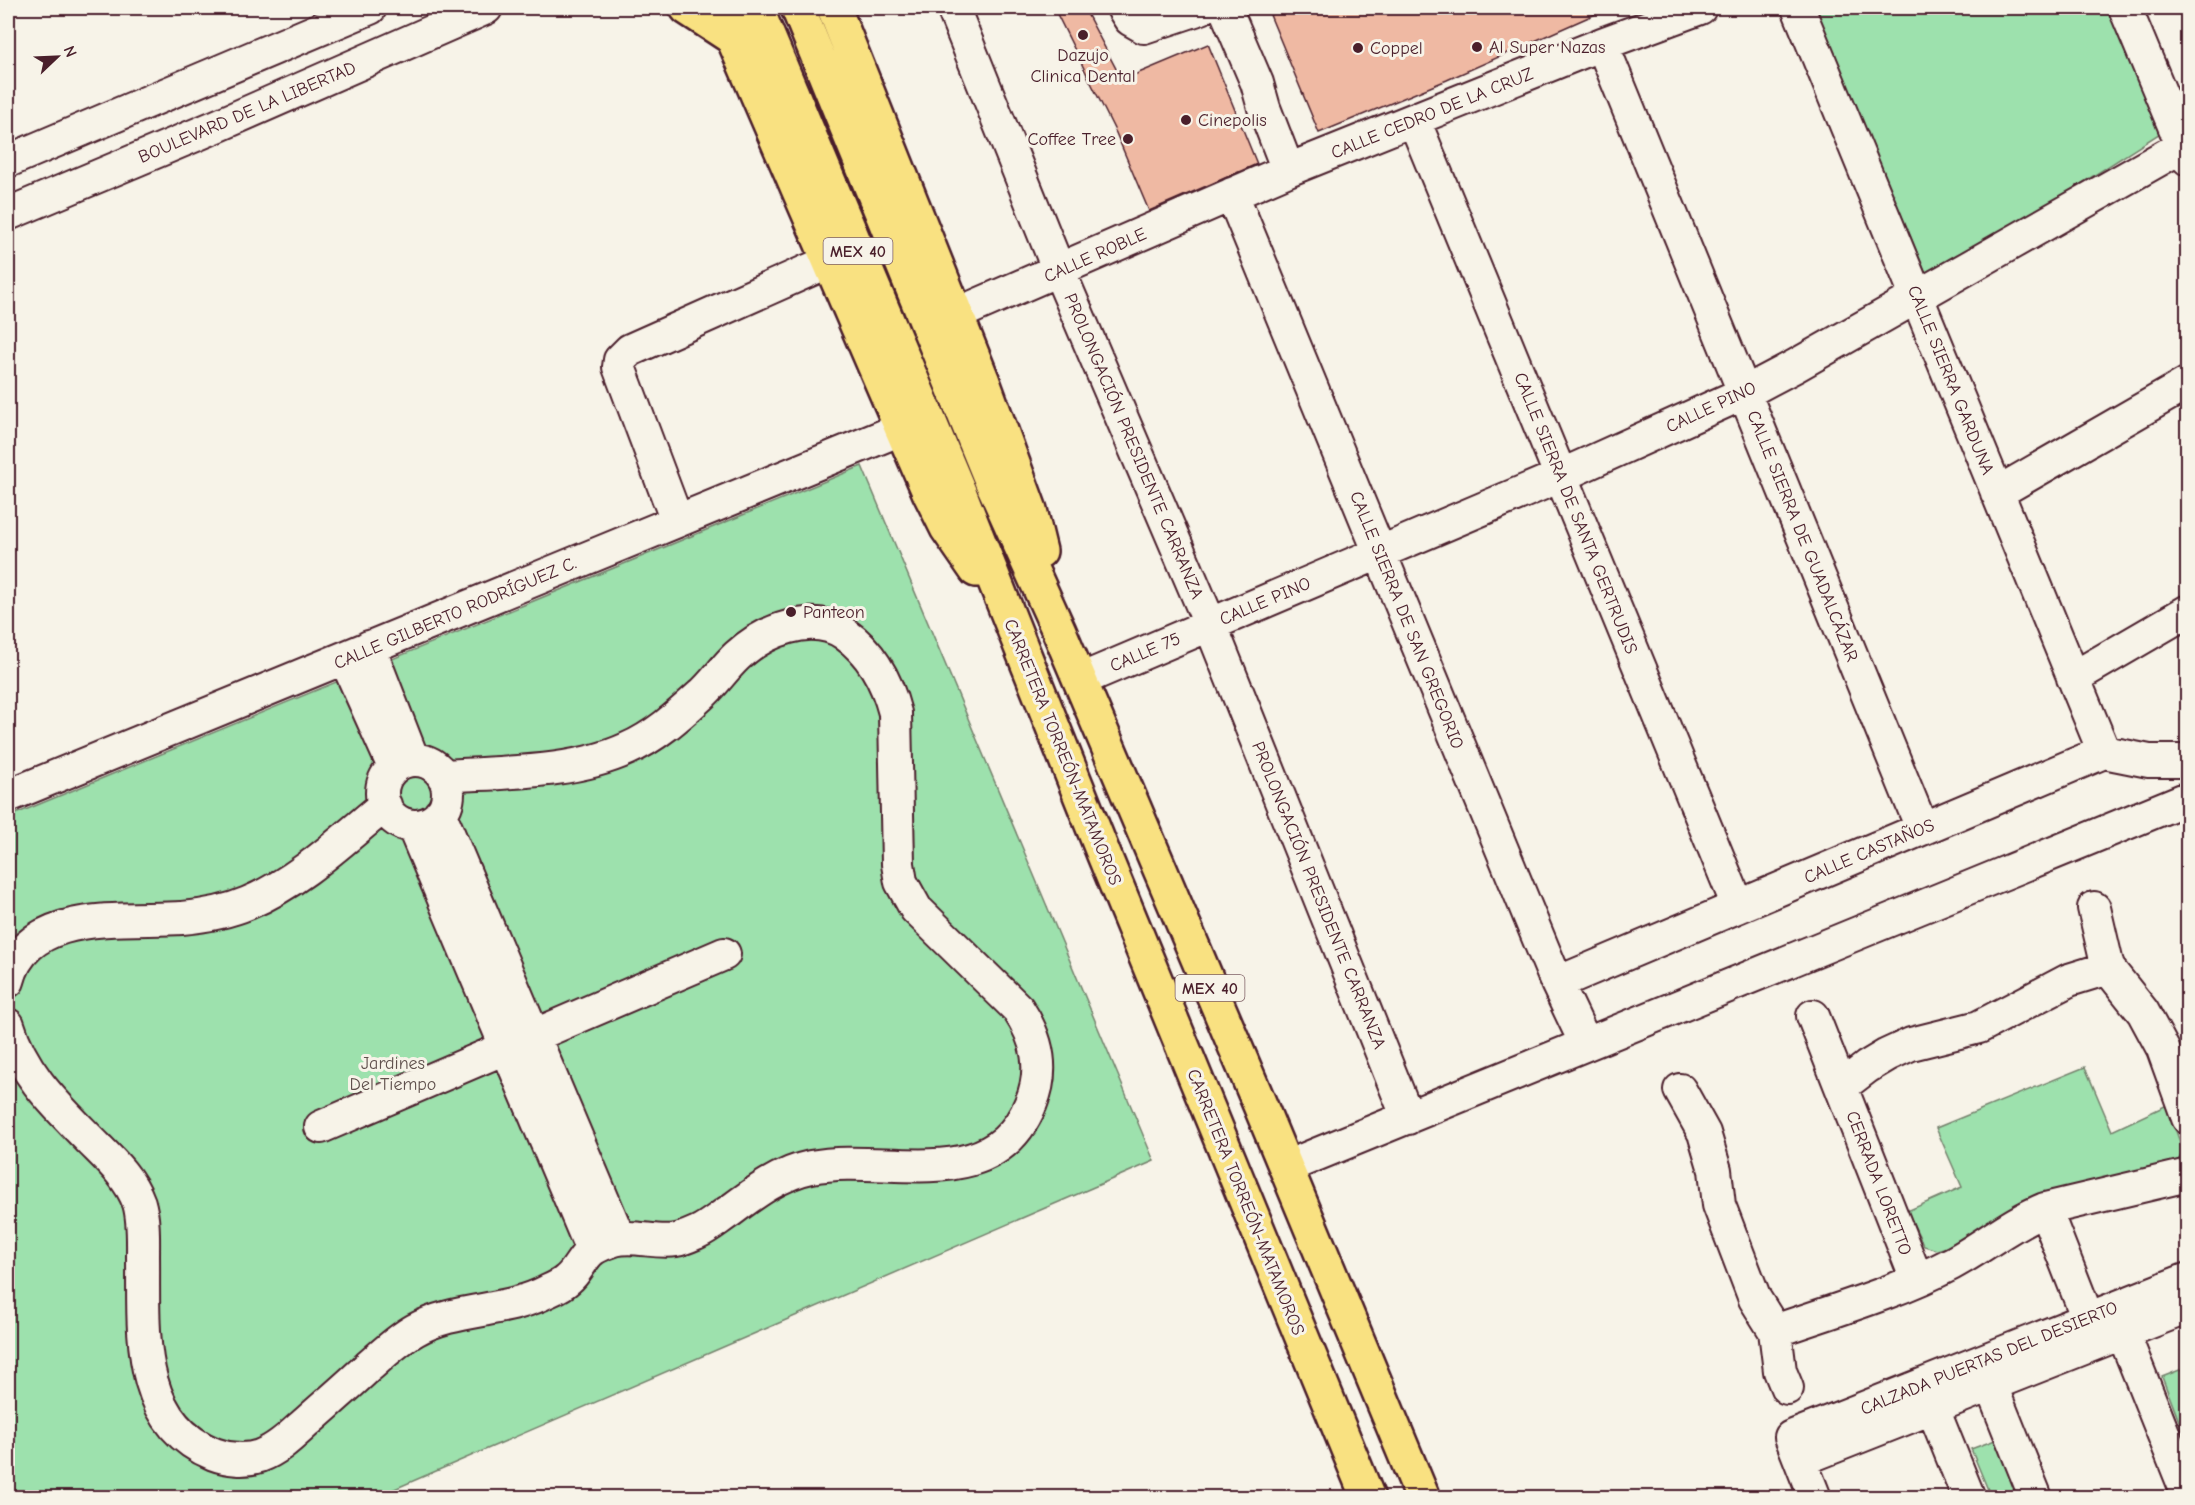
<svg xmlns="http://www.w3.org/2000/svg" width="2195" height="1505" font-family="'Comic Neue',sans-serif">
<rect width="100%" height="100%" fill="#f7f3e8"/>
<filter id="ink" filterUnits="userSpaceOnUse"><feTurbulence type="fractalNoise" baseFrequency=".0167" numOctaves="2"/><feDisplacementMap in="SourceGraphic" scale="12" xChannelSelector="R" yChannelSelector="G"/><feConvolveMatrix kernelMatrix="1 2 1 2 8 2 1 2 1" color-interpolation-filters="sRGB"/></filter>
<g filter="url(#ink)">
<!-- green -->
<path fill="#9de1ad" stroke="#74806c" stroke-width="1.5" d="M1815 8H2112L2162 132 1929 281Z
M862 466 1154 1161 376 1497 8 1498V817Z
M2085 1067 2112 1131 2167 1105 2183 1151 2177 1163 1984 1227 1950 1246 1937 1250 1924 1246 1907 1211 1962 1187 1936 1128Z
M2187 1367V1442L2162 1377Z
M2006 1436 2030 1497H1991L1971 1449Z"/>
<!-- building -->
<path fill="#efb9a3" stroke="#4a1f2b" stroke-width="1.5" d="M1054 8H1084L1122 80 1208 44 1257 164 1149 211 1116 133Z
M1288 8H1609L1447 80 1319 133 1270 15Z"/>
<g fill="none" stroke-linecap="round" stroke-linejoin="round">
<!-- minor casing -->
<g stroke="#4a1f2b" stroke-width="36">
<path id="minor" d="M953 8 1059 271 1210 624 1408 1118
M1123 8 1130 19 1144 27 1201 8
M1225 8 1257 83 1264 108 1288 170
M1798 8 2104 752
M2125 8 2188 159
M1602 44 1922 828
M1414 120 1738 906
M8 161 370 8
M1232 194 1557 983 1586 1044
M8 214 217 126 486 8
M957 314 1288 170 1602 44 1700 8
M1997 493 2188 383
M677 521 619 367 620 360 630 350 830 261
M369 647 413 760
M345 658 394 767
M2073 678 2188 611
M1080 680 1560 476 1744 393 1795 366 2188 143
M382 793a33 33 0 1 1 66 0a33 33 0 1 1-66 0Z
M8 796 901 429
M440 814 619 1238
M413 826 592 1250
M2094 908 2108 968 2143 1012 2163 1049 2188 1118
M8 981C27 907 125 922 182 918 204 916 227 912 248 903 300 881 342 840 385 805
M1557 983 2104 752 2149 761H2188
M1813 1016 1917 1280
M8 1025C22 1074 58 1107 92 1142 110 1160 130 1178 139 1203 144 1220 143 1240 143 1257 144 1327 134 1422 214 1454 227 1459 246 1461 260 1456 279 1449 294 1433 309 1420 328 1403 348 1386 367 1368 382 1355 397 1340 415 1330 456 1307 507 1313 548 1291 555 1288 563 1284 568 1279 578 1271 583 1256 593 1249 598 1246 608 1242 614 1240 633 1234 656 1244 676 1240 683 1239 691 1235 698 1232 709 1227 719 1218 730 1211 754 1193 781 1173 811 1167 887 1152 993 1198 1031 1103 1045 1069 1038 1039 1018 1009L916 909 901 882 898 864 895 713C887 682 872 653 845 634 812 611 764 631 737 656 724 668 714 684 700 696 678 716 655 737 627 749 573 774 502 772 443 776
M1841 1087 1867 1067 1887 1055 1911 1044 1979 1027 2069 980 2108 968
M1680 1090 1704 1133 1715 1170 1719 1205 1755 1299 1775 1331 1780 1371 1787 1388
M321 1127 724 954
M1286 1167 2188 798
M2045 1209 2088 1319
M1775 1331C1832 1311 1898 1292 1951 1264 1983 1247 2011 1223 2045 1209L2188 1175
M2123 1333 2188 1495
M1991 1386 2036 1498
M1933 1409 1969 1498
M1800 1460 2188 1307
M1815 1498 1791 1437 2188 1279"/>
</g>
<!-- highway casing -->
<g stroke="#4a1f2b" stroke-width="38">
<path id="highway" d="M687 8 733 38
M720 8 929 492 947 528 976 570
M756 8 960 494 1104 855 1368 1498
M798 8 991 480 1059 631 1260 1105 1423 1498
M834 8 982 379 1030 510 1040 551"/>
</g>
<!-- minor -->
<use href="#minor" stroke="#f7f3e8" stroke-width="32"/>
<!-- highway -->
<use href="#highway" stroke="#f9e181" stroke-width="33"/>
</g>
</g>
<!-- markers -->
<g fill="#4a1f2b" stroke="#f7f3e8" stroke-width="2">
<circle cx="1083" cy="35" r="6"/>
<circle cx="1477" cy="47" r="6"/>
<circle cx="1358" cy="48" r="6"/>
<circle cx="1186" cy="120" r="6"/>
<circle cx="1128" cy="139" r="6"/>
<circle cx="791" cy="612" r="6"/>
</g>
<g text-anchor="middle" stroke-width="6" stroke-linejoin="round" paint-order="stroke">
<!-- shield labels -->
<g fill="#f7f3e8" stroke="#7e5f64" stroke-width="1.5">
<rect x="823.5" y="238" width="69" height="26" rx="4.5"/>
<rect x="1175.5" y="975" width="69" height="26" rx="4.5"/>
</g>
<g font-size="16" font-weight="bold" fill="#4a1f2b">
<text x="858" y="257">MEX 40</text>
<text x="1210" y="994">MEX 40</text>
</g>
<!-- poi labels -->
<g font-size="18" fill="#4a1f2b" stroke="#f7f3e8" text-anchor="start">
<text x="1489" y="53">Al Super Nazas</text>
<text x="1370" y="54">Coppel</text>
<text x="1083" y="61" text-anchor="middle">Dazujo<tspan x="1083" dy="21">Clinica Dental</tspan></text>
<text x="1198" y="126">Cinepolis</text>
<text x="1116" y="145" text-anchor="end">Coffee Tree</text>
<text x="803" y="618">Panteon</text>
</g>
<!-- street labels -->
<g font-size="18" fill="#4a1f2b" stroke="#f7f3e8">
<text transform="translate(247 112) rotate(-23)" y="6">BOULEVARD DE LA LIBERTAD</text>
<text transform="translate(1432 113) rotate(-22)" y="6">CALLE CEDRO DE LA CRUZ</text>
<text transform="translate(1095 255) rotate(-24)" y="6">CALLE ROBLE</text>
<text transform="translate(1951 380) rotate(68)" y="6">CALLE SIERRA GARDUNA</text>
<text transform="translate(1711 407) rotate(-25)" y="6">CALLE PINO</text>
<text transform="translate(1134 446) rotate(67)" y="6">PROLONGACIÓN PRESIDENTE CARRANZA</text>
<text transform="translate(1576 513) rotate(68)" y="6">CALLE SIERRA DE SANTA GERTRUDIS</text>
<text transform="translate(1803 536) rotate(68)" y="6">CALLE SIERRA DE GUADALCÁZAR</text>
<text transform="translate(1265 601) rotate(-23)" y="6">CALLE PINO</text>
<text transform="translate(455 613) rotate(-23)" y="6">CALLE GILBERTO RODRÍGUEZ C.</text>
<text transform="translate(1407 620) rotate(68)" y="6">CALLE SIERRA DE SAN GREGORIO</text>
<text transform="translate(1145 652) rotate(-23)" y="6">CALLE 75</text>
<text transform="translate(1063 752) rotate(68)" y="6">CARRETERA TORREÓN-MATAMOROS</text>
<text transform="translate(1869 851) rotate(-23)" y="6">CALLE CASTAÑOS</text>
<text transform="translate(1319 895) rotate(68)" y="6">PROLONGACIÓN PRESIDENTE CARRANZA</text>
<text transform="translate(1879 1183) rotate(69)" y="6">CERRADA LORETTO</text>
<text transform="translate(1246 1202) rotate(68)" y="6">CARRETERA TORREÓN-MATAMOROS</text>
<text transform="translate(1989 1358) rotate(-22)" y="6">CALZADA PUERTAS DEL DESIERTO</text>
</g>
<!-- park labels -->
<g font-size="18" fill="#5f504c" stroke="#f7f3e8">
<text x="393" y="1069">Jardines<tspan x="393" dy="21">Del Tiempo</tspan></text>
</g>
</g>
<!-- margin -->
<rect width="2195" height="1505" fill="none" stroke="#f7f3e8" stroke-width="30"/>
<rect x="15" y="15" width="2165" height="1475" fill="none" stroke="#4a1f2b" stroke-width="2" filter="url(#ink)"/>
<!-- north arrow -->
<g transform="translate(57 57) rotate(67)" stroke="#f7f3e8" stroke-width="4.5" paint-order="stroke">
<path d="M0-4.5L10 22L0 15L-10 22Z" fill="#4a1f2b"/>
<text y="-9" font-size="16" font-weight="bold" text-anchor="middle" fill="#4a1f2b">N</text>
</g>
</svg>
